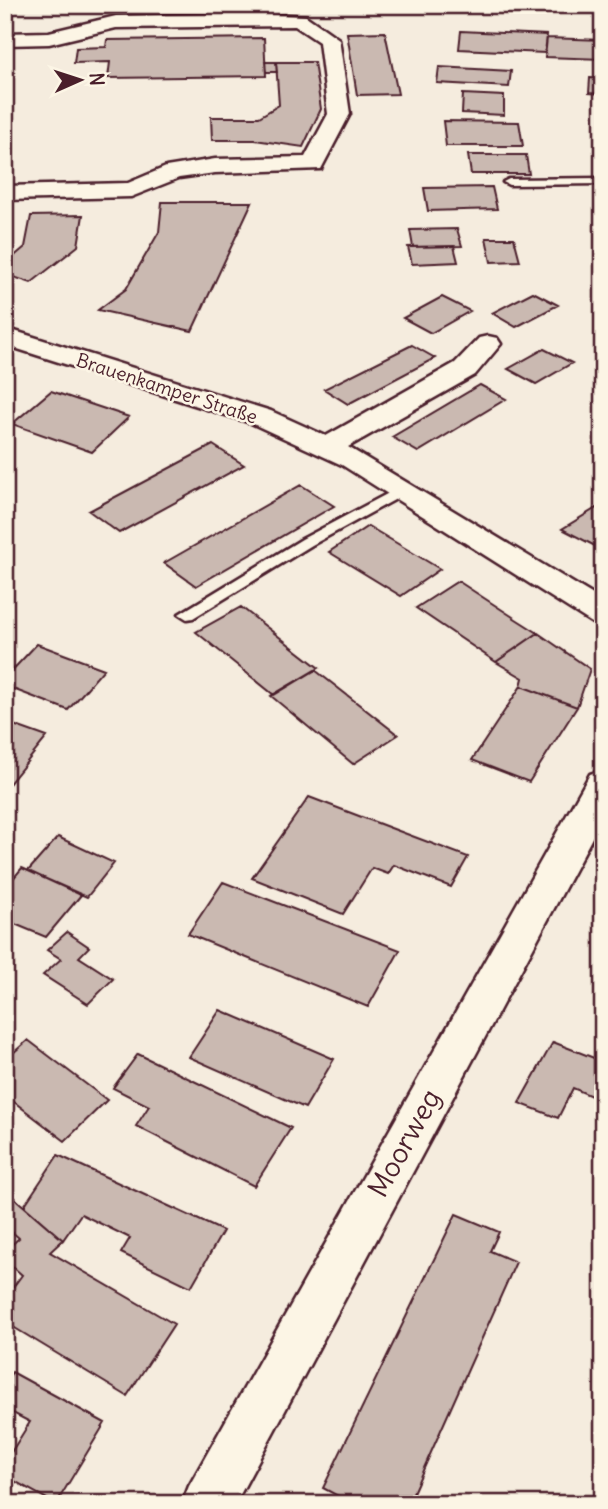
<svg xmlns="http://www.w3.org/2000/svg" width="608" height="1509" font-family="Delius,sans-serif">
<rect width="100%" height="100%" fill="#f5ecde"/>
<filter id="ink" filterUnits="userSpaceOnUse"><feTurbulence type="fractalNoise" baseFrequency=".0143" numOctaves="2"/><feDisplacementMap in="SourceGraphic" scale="14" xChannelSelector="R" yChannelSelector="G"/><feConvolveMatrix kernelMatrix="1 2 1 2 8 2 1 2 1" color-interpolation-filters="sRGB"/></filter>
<g filter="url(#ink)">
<!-- building -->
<path fill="#cab9b1" stroke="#4a1f2b" stroke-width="2" d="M400 5H434L435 10H401Z
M461 31 547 35 545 53 459 49Z
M385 32 398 94 357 95 347 33Z
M264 38 266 76 108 78 110 62 74 63 76 48 106 47 107 40Z
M547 38 603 40V59L545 57Z
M265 62H276L277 72H266Z
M276 62H314L321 109 303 147 255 140H212L211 117H259L279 105Z
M439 67 511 71 509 87 437 83Z
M590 78 603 79V94L589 93Z
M463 94 504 96V115L462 113Z
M443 121 519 122 523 146H446Z
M468 155H526L529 174H471Z
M492 187 497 209 428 211 424 188Z
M162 202H252L192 331 98 310 126 289 159 232Z
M83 215 78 246 31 283 5 274V264L25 247 31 216Z
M457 229 462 246 413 247 410 230Z
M486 238H514L520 261 491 262Z
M454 246 458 262 412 264 408 247Z
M533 292 558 305 516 327 492 313Z
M442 297 470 311 431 333 403 318Z
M412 345 435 358 348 404 324 389Z
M544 349 572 363 536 384 508 369Z
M480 385 506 399 418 452 392 437Z
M51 391 129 417 92 452 12 424Z
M213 445 244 465 119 533 89 511Z
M301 485 334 506 196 586 164 563Z
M598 507 603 510V543L597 547 562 529Z
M368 526 383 535 440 569 401 596 329 552Z
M458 581 516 619 538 633 496 662 416 608Z
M241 607 319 668 274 695 196 632Z
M538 633 590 669 577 707 521 686 523 678 496 662Z
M37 644 104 669 68 710 5 686V678Z
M315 670 398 735 353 764 271 696Z
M521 686 577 707 529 782 472 760Z
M5 722 47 737 5 789Z
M309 797 388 827 468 857 451 887 394 865 388 874 372 868 343 914 252 878Z
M58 837 114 863 87 897 28 871Z
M22 868 81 895 46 937 5 920V888Z
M223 882 400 950 368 1007 188 934Z
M67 932 89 947 79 957 113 979 88 1004 43 975 61 959 47 950Z
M220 1010 334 1059 305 1108 189 1057Z
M28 1040 107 1100 65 1141 5 1095V1060Z
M553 1042 599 1060 603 1053V1101L573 1088 558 1118 519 1103Z
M138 1054 291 1128 254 1186 136 1126 149 1106 113 1088Z
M58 1155 223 1231 191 1287 121 1253 130 1238 81 1214 63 1240 24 1206Z
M5 1190 63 1240 50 1252 174 1324 127 1396 5 1322V1298L22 1275 5 1260V1251L19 1238 5 1226Z
M456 1214 499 1232 490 1251 516 1262 408 1504H353L323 1488Z
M12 1372 105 1423 56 1504 5 1476V1462L30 1422 5 1409V1383Z"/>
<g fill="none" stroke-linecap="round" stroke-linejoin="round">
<!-- lane casing -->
<g stroke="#4a1f2b" stroke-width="5">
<path id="lane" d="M603 178V184L509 185 503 182 509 179Z
M402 486 409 490 407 493 312 545 193 618 187 619 179 614 302 539Z"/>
</g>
<!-- street casing -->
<g stroke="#4a1f2b" stroke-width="5">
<path id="street" d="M247 13 306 16 339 39 350 114 321 169 215 173 179 178 131 197 5 200V186L128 183 166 167 215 159 305 157 328 114 319 42 295 26 116 28 49 44 5 45V33L49 32 116 16Z
M5 328 271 411 326 436 455 363 479 338 488 336 497 338 501 344 475 375 348 447 603 601V627L592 623 342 465 251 423 5 345Z
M603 770V817L235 1504H182L189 1486 590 774Z"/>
</g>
<!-- lane -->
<use href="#lane" fill="#fcf5e5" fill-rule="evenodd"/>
<!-- street -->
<use href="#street" fill="#fcf5e5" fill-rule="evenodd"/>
</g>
</g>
<g text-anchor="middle" stroke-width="5" stroke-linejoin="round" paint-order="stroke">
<!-- far-street labels -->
<g font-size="19" fill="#4a1f2b" stroke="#fcf5e5">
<text transform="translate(167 388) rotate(18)" y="7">Brauenkamper Straße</text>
</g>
<!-- near-street labels -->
<g font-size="28" fill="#4a1f2b" stroke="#fcf5e5">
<text transform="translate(404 1143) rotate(-61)" y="10">Moorweg</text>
</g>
</g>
<!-- margin -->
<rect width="608" height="1509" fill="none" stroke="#fcf5e5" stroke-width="28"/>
<rect x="14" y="14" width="580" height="1481" fill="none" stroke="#4a1f2b" stroke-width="2.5" filter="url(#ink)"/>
<!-- north arrow -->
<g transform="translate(80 80) rotate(87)" stroke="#fcf5e5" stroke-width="5" paint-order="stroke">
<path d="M0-5L12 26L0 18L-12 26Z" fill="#4a1f2b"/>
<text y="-10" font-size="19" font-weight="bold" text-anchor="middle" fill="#4a1f2b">N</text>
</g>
</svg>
